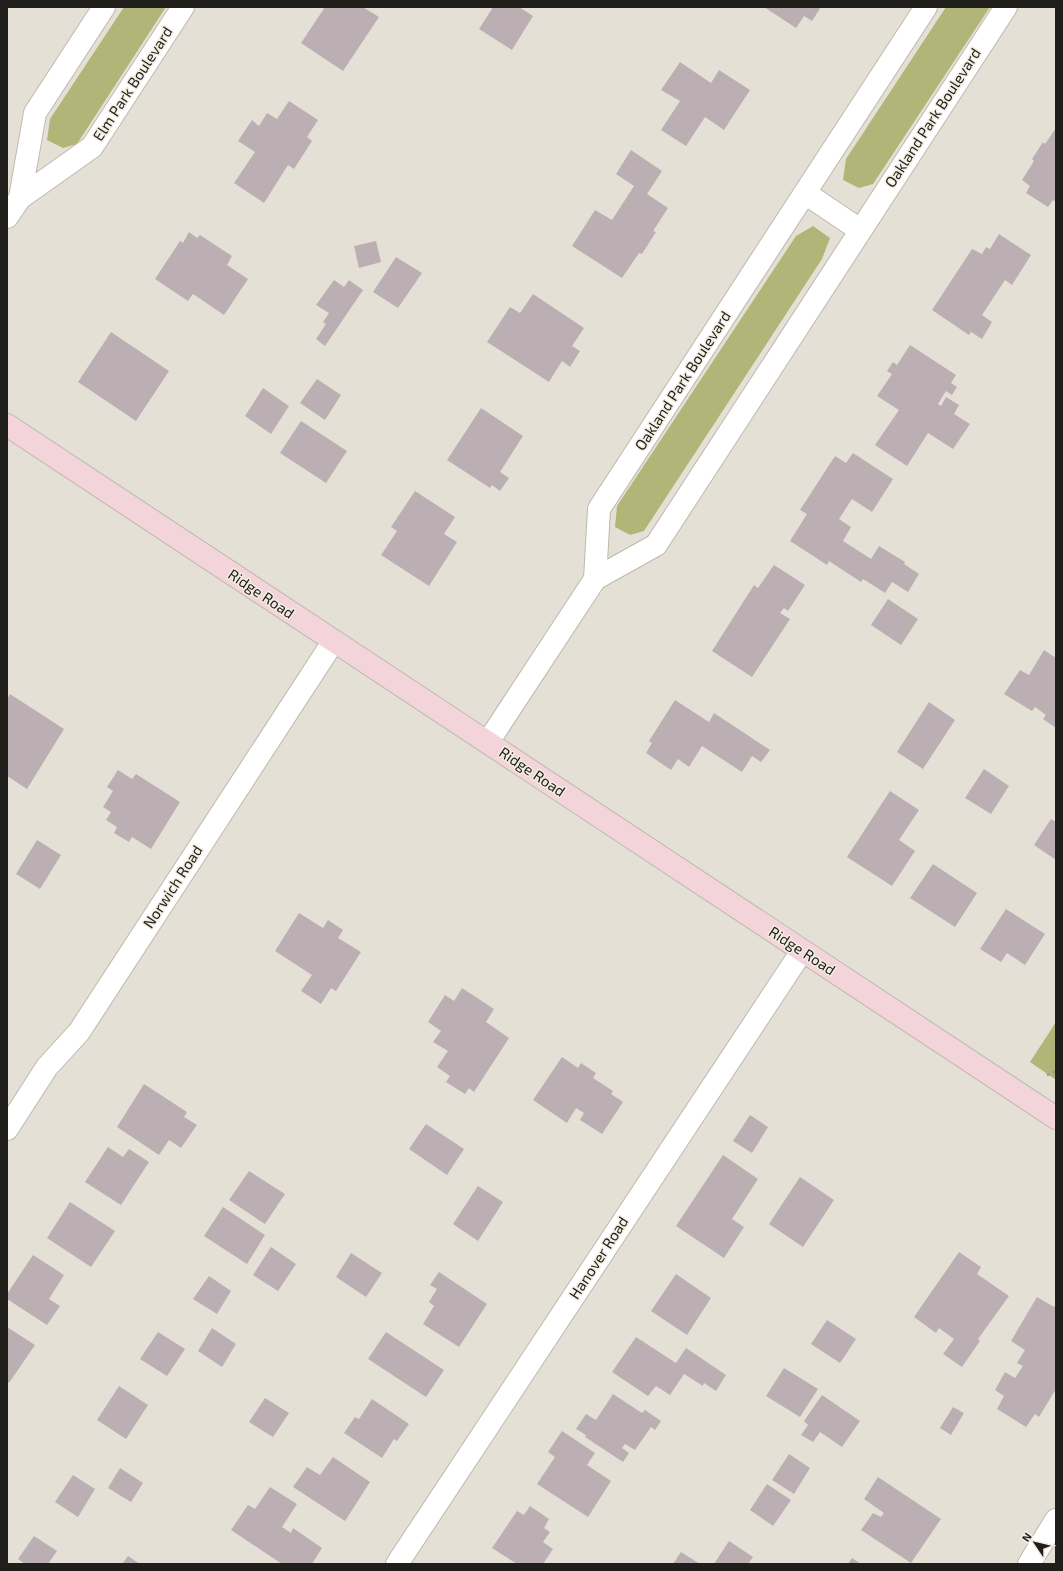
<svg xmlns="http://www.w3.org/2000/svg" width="1063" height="1571" font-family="'Exo 2',sans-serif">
<rect width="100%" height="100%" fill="#e5e0d5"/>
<!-- green -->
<path fill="#b2b578" d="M124 7H166L77 144 63 148 47 140 50 119Z
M946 7H990L873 184 859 188 843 180 846 159Z
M813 226 830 238 822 259 644 531 630 535 615 527 617 506 796 236Z
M1056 1022V1080L1030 1062Z"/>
<!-- building -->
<path fill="#bcafb3" d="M325 7H363L379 17 343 71 301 43Z
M493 7H519L533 16 512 50 479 29Z
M764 7H821L812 21 804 16 796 28Z
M680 62 711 83 719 70 750 90 724 130 705 117 686 146 661 130 680 101 661 90Z
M289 101 318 120 307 137 312 141 294 169 288 165 264 203 234 183 255 152 238 141 252 120 259 126 267 113 277 119Z
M1056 128V202L1053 200 1048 207 1026 193 1030 186 1022 180 1034 161 1032 159 1043 142 1045 144Z
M631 150 662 171 647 194 668 208 653 231 656 232 642 254 639 253 622 278 572 246 595 210 612 220 634 186 616 174Z
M189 232 197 238 200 235 232 256 227 265 248 279 224 315 193 294 188 301 155 279 180 241 183 243Z
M999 234 1031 255 1012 285 1005 280 982 315 992 322 982 339 971 332 969 335 932 310 972 249 982 254 986 247 990 249Z
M376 241 381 262 359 268 354 246Z
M396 257 422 273 398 308 373 292Z
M334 280 344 287 349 280 363 290 325 346 316 339 326 324 323 322 329 313 316 305Z
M533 294 584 328 572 346 580 351 570 367 562 361 549 382 487 342 510 307 520 313Z
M111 332 169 371 136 421 78 382Z
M910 345 956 375 951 383 957 387 952 395 946 391 938 404 941 406 946 397 959 405 954 414 970 424 953 449 928 433 907 466 875 445 899 410 877 396 892 374 887 371 893 362 897 365Z
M317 379 341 395 325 420 300 403Z
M263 388 289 406 271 434 245 416Z
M481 408 523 436 500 472 509 478 500 491 492 485 490 488 447 460Z
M301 421 347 451 326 483 280 453Z
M853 453 893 479 872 512 852 499 839 519 851 527 843 541 871 559 879 546 905 562 904 564 919 574 908 592 892 582 885 593 863 579 861 582 829 561 827 565 790 541 807 514 800 510 835 456 846 463Z
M415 491 455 517 444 534 457 542 429 586 381 555 397 531 391 527Z
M774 565 805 585 788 611 784 608 780 613 790 619 752 677 712 651 754 585 758 588Z
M888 599 918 619 901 645 871 625Z
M1044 650 1056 658V728L1043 719 1046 715 1035 707 1032 711 1004 694 1020 670 1029 675Z
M10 694 64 729 27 789 7 776V699Z
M675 700 709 722 714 713 770 750 761 762 752 756 742 772 702 746 689 767 678 759 671 770 646 753 652 743 649 741Z
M929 702 955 720 923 769 897 752Z
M984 769 1009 786 991 814 965 798Z
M118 770 132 779 136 774 180 802 151 849 132 837 129 842 114 833 117 827 106 820 111 812 103 807 113 791 107 787Z
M890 791 919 810 899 840 915 851 892 886 847 857Z
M1051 819 1056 822V860L1034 845Z
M37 840 61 855 40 889 16 874Z
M933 864 977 893 955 927 910 898Z
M1006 909 1045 934 1025 965 1007 953 1001 962 980 949Z
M299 913 323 928 328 920 343 930 338 938 361 952 336 991 331 988 321 1004 301 991 312 975 275 951Z
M462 988 494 1009 486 1022 509 1038 474 1092 469 1088 465 1094 446 1082 450 1076 437 1067 448 1051 433 1042 441 1031 428 1022 445 995 454 1001Z
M562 1057 578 1068 581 1063 596 1073 593 1078 613 1091 611 1094 623 1102 602 1134 580 1120 584 1113 576 1108 567 1123 533 1100Z
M144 1084 187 1112 184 1117 197 1125 181 1148 169 1140 159 1155 117 1127Z
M750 1115 768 1127 752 1153 733 1141Z
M426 1124 464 1149 447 1175 409 1149Z
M108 1147 123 1157 129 1149 149 1162 121 1205 85 1182Z
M723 1155 758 1179 732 1219 744 1227 724 1258 676 1226Z
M249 1171 285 1194 265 1224 229 1200Z
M800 1177 834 1200 803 1247 769 1224Z
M478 1186 503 1202 478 1241 453 1224Z
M70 1202 115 1231 91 1267 47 1238Z
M223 1207 265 1235 247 1264 204 1236Z
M271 1247 296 1264 278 1291 253 1275Z
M959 1252 981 1267 977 1274 1009 1296 978 1339 980 1341 962 1367 943 1354 954 1339 939 1328 936 1333 914 1317Z
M351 1253 382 1273 366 1297 336 1277Z
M33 1255 64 1275 49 1299 60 1306 47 1325 7 1299V1294Z
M439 1272 487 1304 459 1347 423 1324 434 1306 429 1302 437 1289 430 1285Z
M676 1274 711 1298 687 1335 651 1311Z
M209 1276 231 1291 217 1314 193 1299Z
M1037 1297 1054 1307 1056 1304V1389L1039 1417 1035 1414 1026 1427 997 1409 1004 1396 995 1390 1005 1372 1015 1378 1023 1366 1017 1363 1025 1350 1011 1341Z
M827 1320 856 1339 840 1363 811 1344Z
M7 1327 35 1345 9 1383 7 1382Z
M212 1328 236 1344 222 1367 198 1351Z
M158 1332 185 1349 167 1376 140 1359Z
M386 1332 444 1370 426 1397 368 1359Z
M636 1337 676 1363 686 1348 726 1375 716 1391 704 1383 703 1386 684 1374 670 1395 656 1386 648 1396 612 1372Z
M784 1368 818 1389 800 1417 766 1396Z
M119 1386 148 1405 126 1439 97 1420Z
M613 1394 642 1413 645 1410 661 1421 655 1430 651 1427 635 1450 625 1444 622 1448 629 1453 623 1462 585 1437 586 1435 576 1429 586 1414 596 1420Z
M822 1395 860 1421 842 1447 820 1432 813 1442 801 1435 808 1425 804 1421Z
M265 1398 289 1413 273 1437 249 1422Z
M372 1399 409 1424 397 1441 394 1439 382 1458 344 1433 355 1417 359 1419Z
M953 1407 964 1413 951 1435 940 1428Z
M562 1431 595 1453 587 1465 611 1481 588 1517 537 1484 555 1457 548 1452Z
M789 1454 810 1468 794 1494 772 1480Z
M333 1457 370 1482 345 1521 293 1487 307 1467 320 1475Z
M120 1468 143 1483 131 1502 108 1488Z
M73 1475 95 1489 78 1517 55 1502Z
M878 1477 941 1519 911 1563 861 1530 873 1513 881 1517 884 1513 864 1499Z
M767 1484 791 1500 773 1526 750 1510Z
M270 1487 297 1504 282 1527 291 1533 293 1528 322 1548 312 1564H282L231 1530 248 1505 255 1509Z
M530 1506 549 1519 544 1528 550 1532 543 1542 553 1549 543 1564H517L492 1548 517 1511 524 1515Z
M34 1536 57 1551 48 1564H25L18 1559Z
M729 1541 753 1557 748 1564H714Z
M681 1552 700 1564H673Z
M128 1556 140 1564H122Z
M852 1558 861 1564H848Z"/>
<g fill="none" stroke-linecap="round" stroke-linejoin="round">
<!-- street casing -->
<g stroke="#beb8ae" stroke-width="24">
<path id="street" d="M805 193 860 230
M20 198 35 113 104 7
M7 217 20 198 92 147 183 7
M595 579 599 509 926 7
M488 742 595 579 656 545 1006 7
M7 1129 47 1067 79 1032 333 642
M397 1564 802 951
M1029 1564 1056 1520"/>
</g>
<!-- secondary casing -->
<g stroke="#beb8ae" stroke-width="24">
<path id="secondary" d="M7 425 1056 1118"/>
</g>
<!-- path -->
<path stroke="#9f9b93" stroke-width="2.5" stroke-dasharray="3 3" stroke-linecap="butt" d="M1047 1075 1056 1071"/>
<!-- street -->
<use href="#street" stroke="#fff" stroke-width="22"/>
<!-- secondary -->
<use href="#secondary" stroke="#f2d4da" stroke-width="22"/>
</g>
<g text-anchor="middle" stroke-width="3" stroke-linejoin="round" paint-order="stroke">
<!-- street labels -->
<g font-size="15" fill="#201e1a" stroke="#f3ede2">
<text transform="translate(133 84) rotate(-57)" y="5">Elm Park Boulevard</text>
<text transform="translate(933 118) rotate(-57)" y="5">Oakland Park Boulevard</text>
<text transform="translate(683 381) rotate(-57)" y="5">Oakland Park Boulevard</text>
<text transform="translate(261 594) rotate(34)" y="5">Ridge Road</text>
<text transform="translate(532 772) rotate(34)" y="5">Ridge Road</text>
<text transform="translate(173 887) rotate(-57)" y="5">Norwich Road</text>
<text transform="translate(802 951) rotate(33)" y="5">Ridge Road</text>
<text transform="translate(599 1258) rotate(-57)" y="5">Hanover Road</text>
</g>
</g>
<!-- border -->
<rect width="1063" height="1571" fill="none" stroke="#201e1a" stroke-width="16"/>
<!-- north arrow -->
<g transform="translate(1035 1543) rotate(305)" stroke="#f3ede2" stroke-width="3" paint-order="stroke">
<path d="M0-3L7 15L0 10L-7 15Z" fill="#201e1a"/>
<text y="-6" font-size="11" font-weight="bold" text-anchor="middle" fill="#201e1a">N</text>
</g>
</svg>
